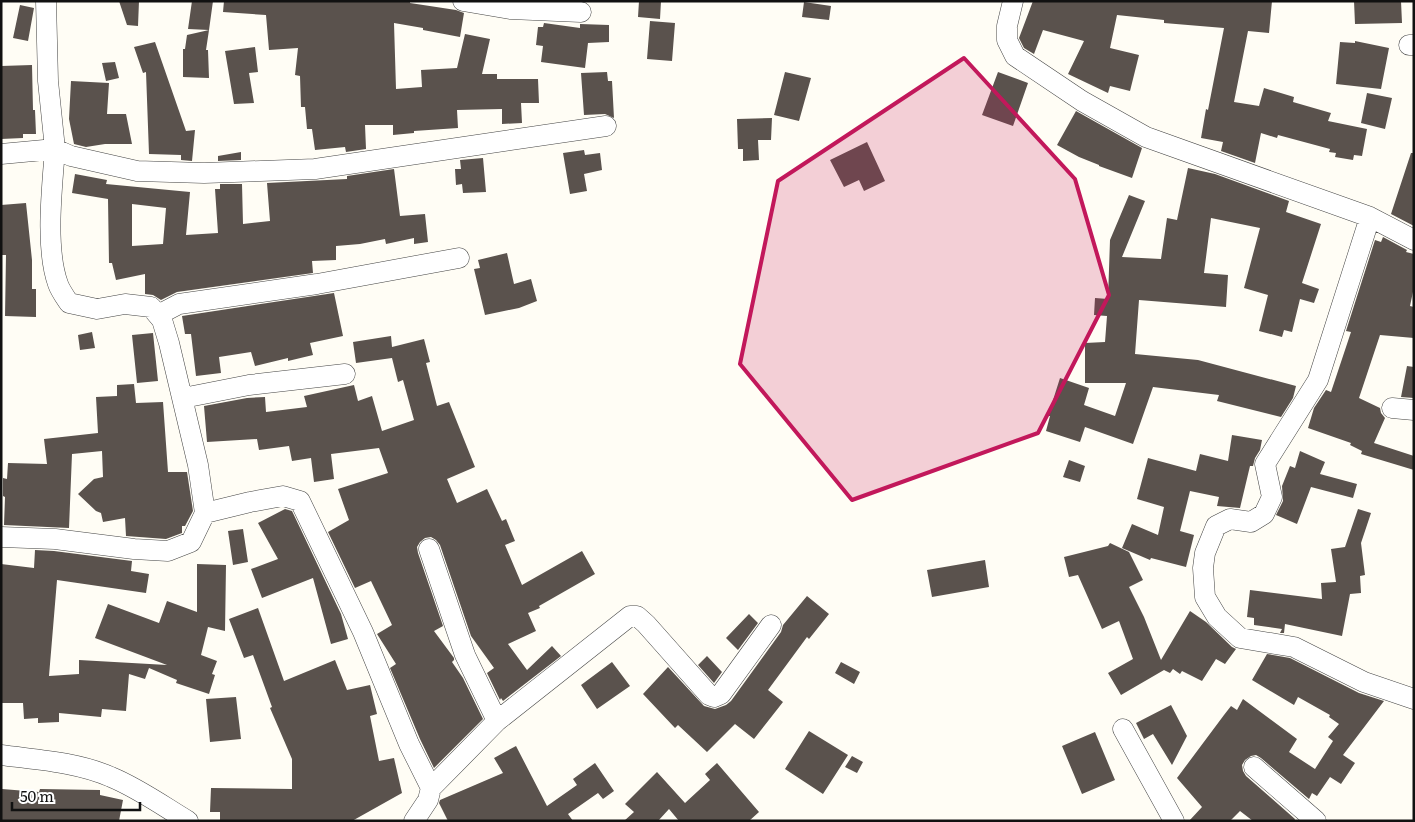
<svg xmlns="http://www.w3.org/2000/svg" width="1415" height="822" font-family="Literata,serif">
<rect width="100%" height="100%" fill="#fffdf5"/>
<!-- building -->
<path fill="#5a524d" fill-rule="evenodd" d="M119 1H139L138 26 127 25Z
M192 1H213L209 30 188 29Z
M224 1H410V3L456 10 464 13 460 37 423 30V28L394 23 396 89 422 87 421 70 457 68 465 34 490 39 482 74H497V79H538L539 103H521L522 123 502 124V109L457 110 458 128 414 131V133L393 135V125H365L366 149 346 152 345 147 315 150 312 129H307L305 107H301L300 76 295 75 298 48 269 50 266 15 223 12Z
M639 1H661L660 19 638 17Z
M1033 1H1272L1269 33 1248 31 1234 102 1259 106 1264 88 1294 97 1293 102 1331 113 1328 121 1367 129 1362 156 1354 155 1353 160 1335 157 1336 153 1329 152 1330 149 1278 135 1277 138 1261 133 1255 163 1221 151 1223 142 1201 138 1206 109 1208 110 1224 28 1164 23V20L1117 15 1110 48 1139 55 1130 91 1110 86 1108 93 1068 74 1084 41 1043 30 1034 54 1024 48 1019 38Z
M1354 1H1401L1402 23 1355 24Z
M804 2 831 6 829 20 802 17Z
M20 5 34 8 28 41 13 38Z
M650 21 675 23 672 61 647 59Z
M544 23 580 28V24L609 25V42L588 43 585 68 541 62 543 46 536 45 538 27H543Z
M209 30 206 50H208L209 78 183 77V49H185L187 35Z
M1355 41 1389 48 1381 89 1336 84 1340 42 1355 43Z
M155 42 186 131 195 130 192 161 181 160V155L149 154 146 72 143 73 134 47Z
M255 47 258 72 249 73 254 103 234 104 225 51Z
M115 62 119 78 106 81 102 63Z
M32 65 33 110H35L36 134H23V138L1 139V66Z
M607 72 608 81H612L614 118 605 114 584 115 581 73Z
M785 72 811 78 799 121 774 115Z
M998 72 1028 83 1013 126 982 115Z
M71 81 109 83 107 114H126L132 144H105L86 147 74 144 69 119Z
M1367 93 1392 98 1385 129 1361 123Z
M1076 111 1142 148 1132 178 1099 166V165L1079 157 1057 145Z
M772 118 771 140H758L759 160 743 161V149H738L737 119Z
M867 142 885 181 864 191 859 180 844 187 830 160Z
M584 150 585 155 600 153 602 170 584 174 587 191 570 194 563 153Z
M241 152V160L218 161V156Z
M1411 153H1414V226L1391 214Z
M483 158 486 192 463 193 462 184 456 185 455 169H461L460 160Z
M1188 168 1215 174 1289 201 1286 212 1321 224 1302 283 1319 289 1314 303 1300 299 1292 332 1284 330 1282 337 1259 331 1268 295 1244 288 1260 228 1211 218 1204 273 1228 275 1226 307 1139 300 1135 354 1198 360 1296 386 1293 398 1281 417 1217 401 1219 395 1153 387 1133 444 1085 427 1080 442 1046 431 1050 416H1048L1060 378 1089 388 1084 405 1115 416 1126 383H1085V343L1105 342 1107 316 1094 315 1095 298 1108 299 1110 240 1129 195 1145 201 1122 257 1161 259 1167 218 1177 220Z
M394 169 400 216 425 214 428 242 414 244V238L386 244 385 239 360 244 336 246V260L312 261 313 273 177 292 161 300 153 295 145 294V274L116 280 112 263H109L108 199 72 193 75 174 107 180 106 184 190 192 186 235 218 233 215 189H220V184H242L243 224 270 221 267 183 347 179V176ZM132 204 166 208 163 244 132 246Z
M26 203 32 260V289H36V317L5 316 6 255H1V205Z
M1383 237 1407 250 1406 252 1414 254V287L1410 306 1414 307V338L1380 335 1359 398 1380 408 1381 413 1385 418 1374 443 1414 456V470L1361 454 1362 451 1350 445 1351 443 1308 428 1314 408 1326 390 1331 392 1351 332 1346 331 1375 240 1381 242Z
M507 253 514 284 531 279 537 301 519 308 485 315 474 269 480 268 478 260Z
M334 293 343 336 310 343 313 355 288 361V358L255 366 251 352 219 357 221 373 196 376 191 334H185L182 316Z
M92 332 95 348 80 350 78 335Z
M153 333 158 381 137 383 132 335Z
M391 336 392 347 424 339 430 362 426 363 437 406 449 402 475 467 447 479 457 503 487 489 502 521 506 519 515 541 505 545 522 585 582 551 595 574 539 606 540 608 528 613 536 631 508 644 527 670 552 646 561 656 503 701 501 698 500 700 487 673 494 668 471 636 440 545 436 540 431 537 425 538 420 542 417 547 418 553 443 626 434 631 454 658V660L452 662 463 678 483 719 434 768 420 739 390 668 396 664 377 634 392 625 371 581 355 588 328 532 349 520 338 489 388 473 379 448 331 454 334 479 314 482 311 458 292 461 289 446 259 450 257 439 207 442 204 406 247 398 265 397 266 412 307 407 304 396 354 385 358 401 372 396 382 431 414 420 403 380 398 382 392 358 356 363 353 342Z
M1407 366 1414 367V398L1401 397Z
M134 384 136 403 163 402 168 472H187L193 511 185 526H182V533L166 539 126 536 125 518 103 522 101 513 96 511 78 494 94 479 103 477 102 451 72 454 69 528 4 525 5 497 3 496V478L7 479 8 463 47 464 44 439 98 433 96 397 117 396V385Z
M1232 435 1262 440 1260 450 1255 458 1253 466H1250L1240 508 1217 506 1219 497 1190 491 1180 531 1194 535 1186 567 1151 558 1150 560 1122 548 1132 524 1158 535 1164 507 1137 499 1148 458 1196 471 1200 454 1228 461Z
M1300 451 1325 462 1320 474 1357 484 1353 498 1311 487 1297 524 1276 515 1283 501 1282 486 1290 466 1295 468Z
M1069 460 1085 466 1080 482 1063 477Z
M285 509 292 511 341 614 348 639 331 644 313 578 262 598 251 569 278 559 258 523Z
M1358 509 1371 513 1361 543 1365 575 1360 576 1361 593 1350 594 1342 636 1285 624 1284 633H1280L1282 629 1254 625V618L1247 617 1250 590 1322 599 1321 583 1336 582 1331 549 1345 547Z
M243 529 248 562 233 565 228 531Z
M1110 543 1129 552 1143 580 1129 587 1144 617 1161 660 1190 611 1206 622 1232 647 1236 649 1225 664 1216 659 1202 681 1182 671 1180 674 1173 669 1170 673 1164 670 1121 695 1108 673 1133 659 1119 621 1102 629 1078 575 1069 577 1064 557 1108 546Z
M35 550 54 551 132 561 131 571 149 574 146 593 57 580 49 676 79 674V660L167 665 95 638 108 604 159 623 167 601 197 612V564L226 565 225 631 208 627 201 655 217 661 212 674 215 675 209 694 176 683 177 680 149 668 145 679 129 674 126 711 102 709 101 717 59 713V722L38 723V718L24 719 23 703H1V564L34 568Z
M985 560 989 587 932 597 927 570Z
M807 596 829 614 809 639 807 637 768 690 783 702 754 739 735 724 707 752 678 725 675 728 643 694 668 667 704 706 715 709 726 705 731 701 781 632 783 625Z
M258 608 284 681 335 660 347 690 370 685 377 714 370 716 379 761 394 758 402 793 352 821H220V812H210L211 788 292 789V759L270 708 272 707 253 655 244 658 229 619Z
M749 614 758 623 738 650 726 638Z
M1267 654 1290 658 1359 693 1384 701 1343 755 1355 763 1341 784 1330 777 1317 796 1312 793 1309 799 1261 758 1256 755 1251 756 1245 760 1242 765 1243 771 1246 776 1295 819 1294 821H1253L1240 811 1230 821H1189L1202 807 1177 778 1224 715 1231 706 1237 710 1243 699 1297 739 1289 752 1315 769 1333 741 1328 737 1339 724 1329 717 1330 715 1298 697 1294 705 1252 680Z
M707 656 722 672 714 683 698 665Z
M612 662 630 686 597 709 581 685Z
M841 662 860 672 854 684 835 673Z
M236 697 241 739 210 742 206 699Z
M1171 705 1187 736 1172 765 1153 734 1144 739 1136 723Z
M809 731 848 755 823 794 785 769Z
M1095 732 1115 780 1082 794 1062 746Z
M516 746 547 806 577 785 573 779 595 763 614 791 603 799 598 793 568 814 573 821H448L439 803 440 800 503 773 494 758Z
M852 756 863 762 857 773 845 767Z
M717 763 759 812 749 821H679L669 809 658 821H624L634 812 625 804 657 772 685 803 710 780 705 774Z
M2 789 39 792 40 789 100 790V795L123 800 119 821H1Z"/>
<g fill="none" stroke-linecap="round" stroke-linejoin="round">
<!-- minor casing -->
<g stroke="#444" stroke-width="21">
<path id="minor" d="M46 1 48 81 55 149 71 156 137 171 204 173 315 169 606 126
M463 1 510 9 581 12
M1013 1 1007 26V40L1015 56 1082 101 1146 137 1370 217 1414 240
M1409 45H1414
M1 154 55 149C52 188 45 248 58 284 60 290 65 297 69 303L97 309 125 304 151 307 162 320 169 343 198 465 205 513 191 542 168 551 134 549 55 539 1 537
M1370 217 1318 380 1265 464 1272 497 1264 514 1251 522 1230 519 1216 526 1205 553 1203 568 1205 597 1217 617 1240 638 1294 647 1364 682 1414 699
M158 315 179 304 317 284 459 258
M183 398 249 385 345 374
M1392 408 1414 410
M205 513 250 502 283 496 300 501 363 632 409 744 431 788 428 800 414 821
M429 549 465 655 497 721 431 788
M497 721 630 616H637L646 624 709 695 714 697 721 694 771 625
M1123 729 1174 821
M1 755C38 760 77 762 111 777 138 788 163 806 188 821
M1254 767 1316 821"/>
</g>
<!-- minor -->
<use href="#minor" stroke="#fff" stroke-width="20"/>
</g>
<!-- marked area -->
<path fill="#c2185b" fill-opacity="0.2" stroke="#c2185b" stroke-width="4" stroke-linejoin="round" d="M964 58 1075 179 1109 295 1038 433 852 500 740 364 778 181Z"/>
<!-- border -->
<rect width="1415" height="822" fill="none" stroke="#111111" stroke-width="5"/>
<!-- scale -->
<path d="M12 802v8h128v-8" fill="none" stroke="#111111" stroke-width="2.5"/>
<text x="20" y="802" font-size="15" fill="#111111" stroke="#ffffff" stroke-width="4" paint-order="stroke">50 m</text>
</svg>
